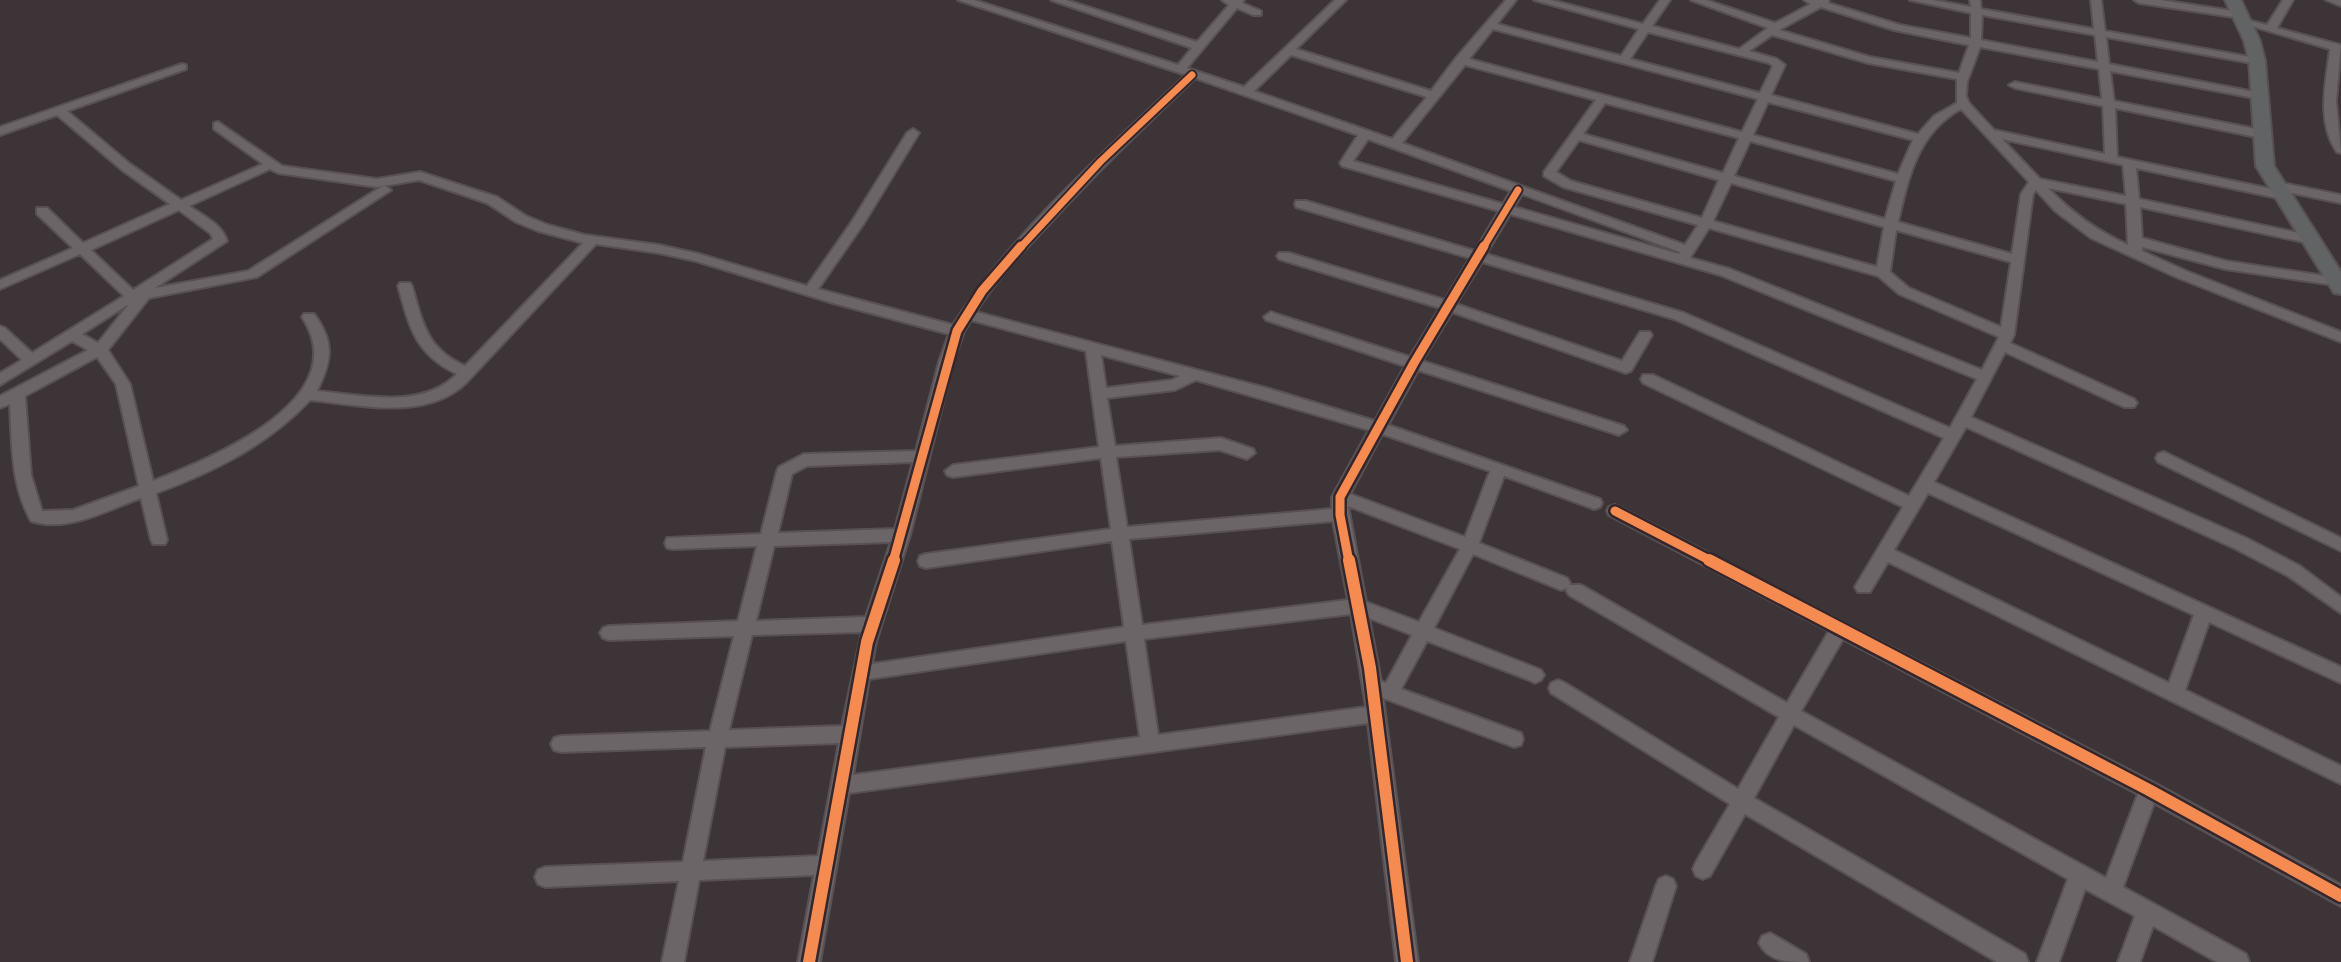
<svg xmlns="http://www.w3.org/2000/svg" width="2341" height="962" font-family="Signika,sans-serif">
<rect width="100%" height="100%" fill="#3c3437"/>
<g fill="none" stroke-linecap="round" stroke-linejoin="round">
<!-- street casing -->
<g stroke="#585154" stroke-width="4">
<path id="street" d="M958 0H974L1178 65 1192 48 1051 0H1066L1197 42 1229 5 1222 0H1244L1242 3 1261 11V15H1253L1237 8 1187 68 1244 87 1335 0H1346L1296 49 1431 91 1456 58 1506 0H1516L1497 24 1621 56 1639 29 1534 0H1551L1643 24 1660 0H1670L1652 26 1739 49 1768 28 1691 0H1706L1775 23 1811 4 1804 0H1829L1828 3 1900 25 1971 38V13L1910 0H1933L1971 7 1970 0H1980L1981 9 2094 29 2091 0H2101L2105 31 2261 59V63L2257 64 2106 37 2109 64 2260 93 2266 96 2260 99 2110 71 2114 101 2261 130 2267 134 2261 138 2115 108 2117 157 2286 192 2288 195 2282 199 2136 168 2139 199 2313 236 2320 240 2313 244 2140 207 2142 238 2226 261 2338 278H2341V286L2225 269 2142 247V251L2186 271 2341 332V342L2176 277 2091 238 2055 211 2036 190 2033 194 2014 335 2010 343 2134 399 2137 403 2134 407H2124L2005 352 1971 417 2246 538 2300 566 2341 597V613L2288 576 2234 548 1966 427 1934 482 2341 667V683L2209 622 2185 690 2341 766V784L1888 562 1870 592H1858L1855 587 1903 507 1643 383 1641 379 1643 375H1653L1909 496 1944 438 1674 319 1482 262 1456 304 1622 361 1640 332H1650L1652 335 1631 371 1626 373 1452 312 1422 361 1624 426 1627 430 1619 435 1418 370 1388 425 1600 499 1602 503 1600 507 1594 509 1504 476 1479 543 1567 578 1570 583 1567 588 1561 590 1473 554 1434 628 1541 670 1544 675 1541 680 1535 683 1529 680 1427 641 1401 689 1521 733 1523 739 1521 745 1514 747 1383 698 1418 962H1396L1368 723 849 793 820 962H798L814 875 699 880 684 962H662L679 881 545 887 538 884 535 877 538 870 545 867 683 862 706 747 561 752 554 750 551 744 554 738 561 736 710 731 734 636 609 640 603 638 600 633 603 628 609 626 738 621 757 546 673 549 667 548 665 543 667 538 761 534 777 471 779 467 804 454 916 451 939 362 949 334 833 303 696 261 659 253 596 244 466 383C426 421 360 405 310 400 268 445 213 472 156 493L167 540 165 544H153L151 540 141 498C107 510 68 533 31 521 11 485 12 445 10 404L0 408V396L88 350 72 341 0 385V373L22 360 0 339V326L5 328 32 353 124 296 80 254 0 289V280L73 248 37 214V208H47L83 243 170 204 122 170 57 115 0 135V127L182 64 186 65V69L67 111 130 164 181 200 263 164 214 129V123L218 122 282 166 377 179 420 172 497 197 526 216 548 225 585 235 659 245 699 254 807 286 851 223 907 133 913 129 919 133 864 223 818 289 953 325C1013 232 1104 152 1186 75ZM1821 7 1894 30 1969 45 1959 73 1870 57 1779 30ZM1982 15 2095 35 2098 62 1981 40ZM1493 29 1758 99 1742 132 1469 59ZM1648 32 1769 63 1773 66 1760 93 1630 59ZM1772 35 1868 63 1957 79V103L1934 116 1918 134 1771 95 1785 65 1777 59 1749 51ZM1980 47 2099 69 2102 99 2015 82 2009 85 2015 88 2103 106 2105 154 1994 130 1969 103 1966 96 1967 82ZM1291 55 1427 97 1392 139 1254 91ZM1465 65 1596 100 1544 172V176L1563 187 1698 225 1685 245 1402 143ZM1195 78 1358 135 1340 163 1342 166 1499 211 1475 251 1306 201H1296L1295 204 1296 207 1470 258 1445 300 1289 253H1279L1277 256 1279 259 1440 308 1410 357 1276 314 1271 312 1264 317 1266 320 1405 366 1375 421 1266 388 976 312C996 279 1024 251 1051 222 1097 172 1146 125 1195 78ZM1768 102 1913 140 1898 174 1753 135ZM1605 103 1739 138 1723 173 1583 134ZM1961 109 2029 182 2021 194 2012 254 1898 222C1908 178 1918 132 1961 109ZM1368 139 1511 191 1503 204 1353 161ZM2002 139 2123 165 2126 196 2040 179ZM1579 140 1719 180 1702 218 1571 181 1556 172ZM1750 141 1896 181 1885 219 1734 176ZM270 169 278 173 377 187 419 180 487 203 516 222 538 231 583 243 465 366C426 348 423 324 412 286L410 283H400L398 286C410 328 415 354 457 374 422 410 362 395 317 391 332 360 335 343 314 314H304L302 317C357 400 211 458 153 481L130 384 108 350 149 298 257 277 391 190 385 186 381 187 248 271 155 288 227 241C223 225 202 215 189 206ZM1731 183 1884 227 1877 267 1713 221ZM2048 188 2126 204 2128 245C2097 231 2072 213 2048 188ZM1522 194 1680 252 1679 254 1514 207ZM179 210 211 234 213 239 133 290 91 250ZM1510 214 1720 275 1977 379 1950 428 1684 313 1486 254ZM1709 228 1878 276 1899 294 1999 337 1982 370 1730 269 1690 258ZM1896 230 2011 262 2001 327 1909 288 1890 272ZM129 304 98 343 82 334ZM971 320 1086 351 1099 447 953 465 945 471 947 475 953 477 1101 458 1111 529 926 554 920 556 918 561 920 566 926 568 1112 541 1124 627 872 664 876 642 910 535 953 362 964 331ZM1101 355 1180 376 1172 380 1106 388ZM97 357 116 384 139 486 73 510 42 511 31 475 25 396ZM1196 380 1369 430 1332 497V509L1127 527 1116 457 1220 450 1247 459 1255 453 1253 449 1221 438 1115 446 1107 398 1175 390ZM1382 434 1490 471 1465 537 1350 494ZM913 462 895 529 778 533 792 474 807 466ZM1928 493 2194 615 2169 683 1894 550ZM1348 506 1460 549 1419 622 1366 602ZM1333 521 1348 600 1142 625 1129 539ZM891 542 866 617 756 621 774 546ZM1351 614 1366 707 1158 735 1144 639ZM1369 618 1412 635 1386 683 1381 681ZM862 632 842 726 729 730 752 635ZM1126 641 1140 737 853 775 869 679ZM839 743 818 856 703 861 725 747Z
M2134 0H2160L2240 12 2245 15 2240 18 2139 3Z
M2283 0H2293L2277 28 2341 45 2336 101 2341 153 2337 152C2316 122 2326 82 2330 49L2238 22 2243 19 2267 25Z
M2326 0H2341V6Z
M2277 182 2341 195V203L2273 189 2271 186Z
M2164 452 2341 538V551L2158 462 2156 458 2158 454Z
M1615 505 2156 784 2341 885V906L2154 803 2123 887 2246 954 2249 962H2217L2153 926 2140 962H2118L2135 916 2085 889 2059 962H2037L2068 879 1794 725 1754 798 2025 954 2028 962H1997L1745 814 1710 876 1703 879 1696 876 1693 869 1696 862 1730 804 1551 693 1549 688 1551 683 1558 680 1565 683 1738 789 1779 717 1569 595 1566 590 1569 585H1581L1787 703 1829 631 1609 515 1607 511 1609 507ZM1843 639 2138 794 2106 878 1801 711Z
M1666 876 1673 879 1676 886 1652 962H1630L1656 886 1659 879Z
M1770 933 1806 954 1809 962C1789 962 1768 962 1759 943L1762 936Z"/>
</g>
<!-- secondary casing -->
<g stroke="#585154" stroke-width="4">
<path id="secondary" d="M2225 0H2241L2260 41 2265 61 2274 166 2341 272V294L2334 293 2256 166 2249 61 2244 41Z"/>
</g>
<!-- street -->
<use href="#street" fill="#6b6568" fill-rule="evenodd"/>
<!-- secondary -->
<use href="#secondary" fill="#616364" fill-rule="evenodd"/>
<!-- cycleway-far2 casing -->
<g stroke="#35262c" stroke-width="11">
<path id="cycleway-far2" d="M1020 248 1101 161 1192 75
M1483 248 1518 190"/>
</g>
<!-- cycleway-far1 casing -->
<g stroke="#35262c" stroke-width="14">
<path id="cycleway-far1" d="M1615 511 1713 562
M893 562 957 331 982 291 1021 246
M1349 562 1340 515V497L1414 363 1484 246"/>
</g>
<!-- cycleway casing -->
<g stroke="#35262c" stroke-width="17">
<path id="cycleway" d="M1349 560 1370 668 1407 962
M1709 560 2149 790 2341 896
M809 962 867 642 894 560"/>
</g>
<!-- cycleway-far2 -->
<use href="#cycleway-far2" stroke="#f68b52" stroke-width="7"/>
<!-- cycleway-far1 -->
<use href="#cycleway-far1" stroke="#f68b52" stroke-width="9"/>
<!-- cycleway -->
<use href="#cycleway" stroke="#f68b52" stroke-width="12"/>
</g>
</svg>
